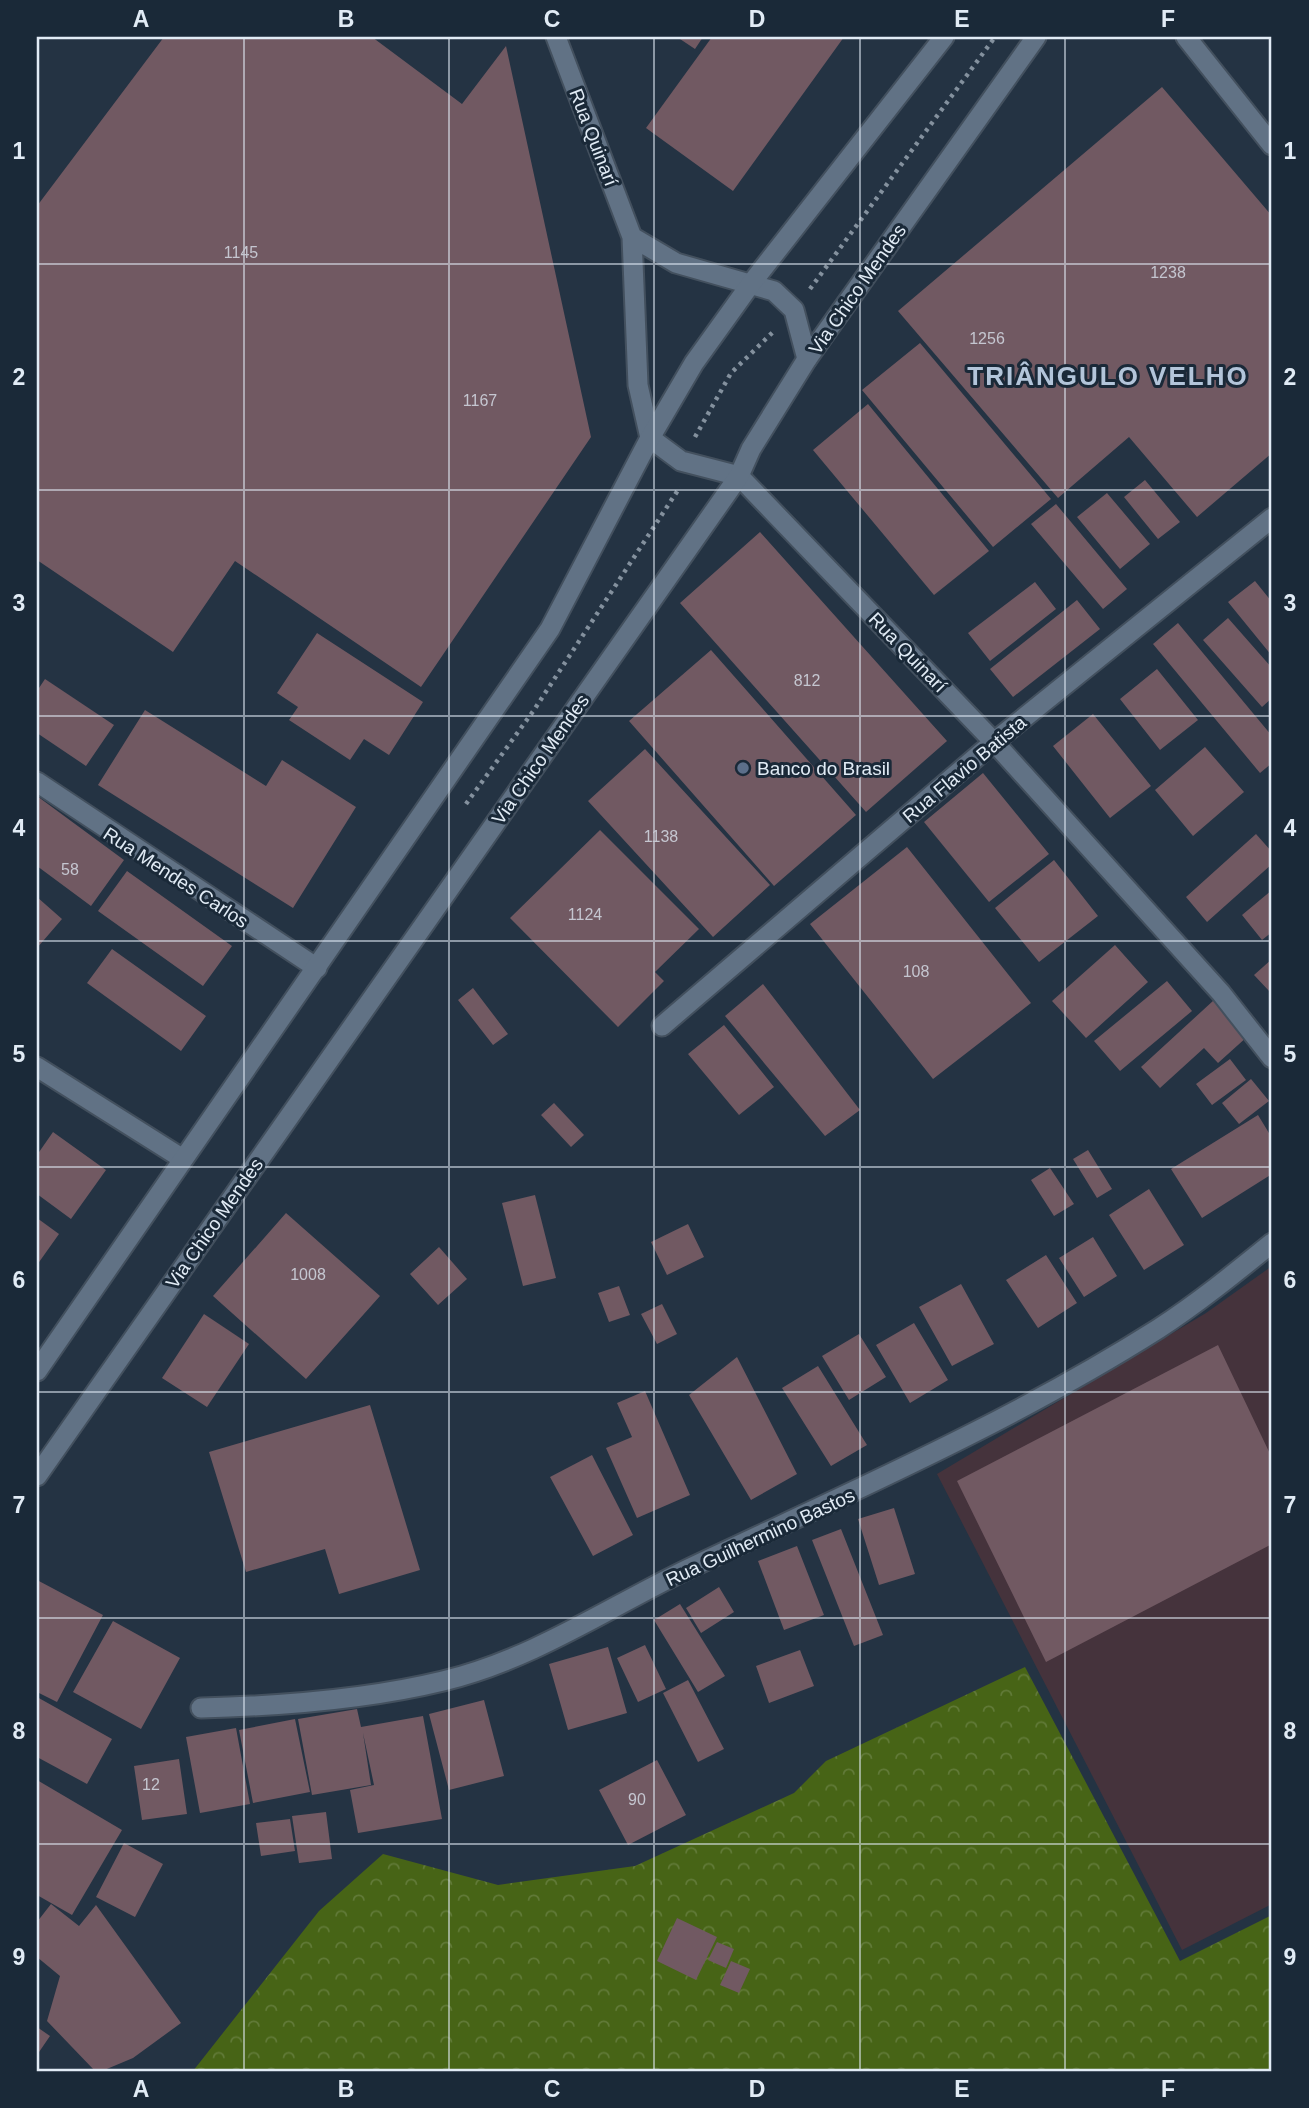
<svg xmlns="http://www.w3.org/2000/svg" width="1309" height="2108" font-family="Arial,sans-serif">
<defs>
<pattern id="forest-crowns" width="20" height="18" patternUnits="userSpaceOnUse" patternTransform="scale(1.75)"><rect width="20" height="18" fill="#476416"/><path d="M2 6a3 3 0 1 1 6 0M12 15a3 3 0 1 1 6 0" fill="none" stroke="#617a38"/></pattern>
</defs>
<rect width="100%" height="100%" fill="#243343"/>
<!-- commercial -->
<path fill="#45333c" d="M1272 1266V1904L1182 1950 937 1474 1206 1313Z"/>
<!-- forest -->
<path fill="url(#forest-crowns)" d="M1025 1667 1180 1961 1272 1915V2071H193L319 1911 383 1854 498 1885 635 1866 794 1793 826 1761Z"/>
<!-- building -->
<path fill="#715962" d="M164 37H372L462 104 506 46 591 437 421 687 235 561 173 652 37 560V206Z
M677 37H703L695 49Z
M712 37H844L733 191 646 128Z
M1162 87 1272 216V453L1197 517 1129 437 1058 498 898 311Z
M920 343 1051 499 993 547 862 390Z
M868 404 989 551 934 595 813 450Z
M1145 480 1180 522 1158 539 1124 497Z
M1107 493 1150 544 1120 569 1077 517Z
M1056 504 1127 589 1103 609 1031 524Z
M760 532 947 741 866 812 680 603Z
M1255 581 1272 602V656L1228 602Z
M1035 582 1056 609 990 661 968 633Z
M1077 600 1100 629 1013 697 990 669Z
M1228 618 1272 668V698L1262 707 1203 640Z
M1178 623 1272 736V763L1260 773 1153 644Z
M317 633 423 702 389 755 364 739 350 760 289 720 298 707 277 693Z
M711 650 856 815 774 886 629 721Z
M1157 669 1198 720 1160 750 1120 699Z
M45 679 114 725 86 766 37 733V691Z
M145 710 266 786 282 760 356 807 293 908 98 785Z
M1093 714 1151 786 1110 818 1053 746Z
M1205 747 1244 792 1193 836 1155 790Z
M645 749 770 885 713 937 588 801Z
M983 773 1049 854 989 902 924 822Z
M37 796 124 860 91 906 37 866Z
M600 830 699 929 655 972 664 981 618 1027 510 918Z
M1256 834 1272 852V864L1207 922 1186 897Z
M907 847 1031 1003 933 1079 810 924Z
M1054 860 1098 916 1039 962 995 908Z
M127 871 232 946 203 986 98 911Z
M1272 890V932L1262 940 1242 915Z
M37 897 62 919 37 948Z
M1115 945 1148 982 1086 1038 1052 1001Z
M112 949 206 1016 181 1051 87 983Z
M1272 959V990L1270 992 1254 975Z
M1167 981 1192 1011 1120 1071 1094 1041Z
M763 984 860 1110 825 1136 725 1016Z
M473 988 508 1034 493 1045 458 1000Z
M1214 1000 1248 1036 1218 1063 1204 1048 1160 1088 1141 1067Z
M724 1025 774 1087 739 1115 688 1054Z
M1230 1059 1246 1080 1212 1105 1196 1084Z
M1251 1079 1269 1101 1239 1124 1222 1103Z
M554 1103 584 1135 571 1147 541 1115Z
M1258 1115 1272 1138V1174L1202 1218 1171 1169Z
M53 1132 106 1170 71 1219 37 1194V1155Z
M1088 1150 1112 1189 1097 1198 1073 1159Z
M1050 1168 1074 1204 1054 1216 1031 1180Z
M1149 1189 1184 1245 1144 1270 1109 1215Z
M535 1195 556 1278 523 1286 502 1203Z
M286 1213 380 1296 306 1379 213 1296Z
M37 1218 59 1234 37 1265Z
M688 1224 704 1257 667 1275 651 1242Z
M1093 1237 1117 1276 1084 1297 1059 1258Z
M439 1247 467 1279 438 1305 410 1274Z
M1046 1255 1077 1303 1038 1328 1006 1280Z
M961 1284 994 1344 952 1366 919 1307Z
M619 1286 630 1315 609 1322 598 1293Z
M662 1304 677 1334 657 1344 641 1314Z
M204 1314 249 1344 207 1407 162 1378Z
M914 1323 948 1380 910 1403 876 1345Z
M859 1334 886 1377 849 1400 822 1356Z
M1218 1345 1272 1458V1544L1046 1662 957 1481Z
M737 1357 797 1474 751 1500 689 1395Z
M818 1366 867 1445 831 1466 782 1388Z
M645 1391 690 1495 637 1518 606 1448 632 1437 617 1403Z
M370 1405 420 1570 339 1594 325 1549 246 1572 209 1452Z
M592 1455 633 1535 593 1556 550 1477Z
M894 1508 915 1574 879 1585 858 1519Z
M841 1529 883 1635 854 1646 812 1540Z
M797 1546 824 1615 784 1630 758 1561Z
M37 1580 103 1615 57 1702 37 1692Z
M719 1587 734 1612 701 1633 686 1608Z
M680 1604 725 1676 698 1692 654 1620Z
M113 1621 180 1658 141 1729 73 1692Z
M645 1645 666 1689 638 1702 617 1658Z
M608 1647 627 1713 568 1730 549 1664Z
M800 1650 814 1686 769 1703 756 1666Z
M688 1680 724 1749 698 1762 663 1693Z
M37 1697 112 1739 87 1784 37 1757Z
M484 1700 504 1776 449 1790 429 1714Z
M357 1709 361 1727 423 1716 442 1819 358 1833 350 1790 374 1785 363 1733 371 1785 312 1795 298 1719Z
M295 1719 310 1792 253 1803 239 1730Z
M236 1728 250 1804 200 1813 186 1737Z
M179 1759 187 1814 142 1820 134 1766Z
M657 1760 686 1815 628 1845 599 1790Z
M37 1780 122 1830 72 1915 37 1895Z
M326 1812 332 1859 299 1863 292 1816Z
M290 1819 295 1851 261 1856 256 1823Z
M124 1843 163 1864 135 1917 96 1897Z
M51 1904 79 1926 96 1905 181 2023 133 2058 102 2071H95L47 2021 60 1976 37 1957V1922Z
M677 1918 717 1937 696 1980 657 1961Z
M717 1942 734 1949 726 1968 708 1960Z
M731 1961 750 1969 739 1993 720 1985Z
M37 2027 50 2036 37 2055Z"/>
<g fill="none" stroke-linecap="round" stroke-linejoin="round">
<!-- minor casing -->
<g stroke="#43505e" stroke-width="23">
<path id="minor" d="M556 37 632 237 638 385 650 438 681 461 739 476 994 742 1221 993 1272 1058
M1186 37 1272 145
M632 237 676 263 774 291 794 310 807 359
M37 782 317 968
M662 1026 994 742 1272 518
M37 1067 183 1159
M201 1708C281 1706 365 1700 443 1681 531 1660 606 1609 686 1570 846 1494 1008 1424 1158 1329 1198 1303 1235 1273 1272 1243"/>
</g>
<!-- secondary casing -->
<g stroke="#43505e" stroke-width="23">
<path id="secondary" d="M37 1371 550 629 650 438 694 363 750 285 944 37
M37 1476 739 476 751 449 807 359 1036 37"/>
</g>
<!-- path -->
<path stroke="#84919e" stroke-width="4.5" stroke-dasharray="3.5 5" stroke-linecap="butt" d="M810 289 995 37
M695 437 731 373 773 332
M466 804 534 710 680 487"/>
<!-- minor -->
<use href="#minor" stroke="#617285" stroke-width="19"/>
<!-- secondary -->
<use href="#secondary" stroke="#617285" stroke-width="19"/>
</g>
<!-- grid -->
<path fill="none" stroke="#e1ebf5" stroke-width="2" stroke-opacity="0.55" d="M244 37V2071M449 37V2071M654 37V2071M860 37V2071M1065 37V2071M37 264H1272M37 490H1272M37 716H1272M37 941H1272M37 1167H1272M37 1392H1272M37 1618H1272M37 1844H1272"/>
<!-- markers -->
<circle fill="#5c6f8a" stroke="#1a2938" stroke-width="2.5" cx="743" cy="768" r="7"/>
<g text-anchor="middle" stroke-width="6" stroke-linejoin="round" paint-order="stroke">
<!-- number labels -->
<g font-size="16" fill="#c5c6d0">
<text x="241" y="258">1145</text>
<text x="1168" y="278">1238</text>
<text x="987" y="344">1256</text>
<text x="480" y="406">1167</text>
<text x="807" y="686">812</text>
<text x="661" y="842">1138</text>
<text x="70" y="875">58</text>
<text x="585" y="920">1124</text>
<text x="916" y="977">108</text>
<text x="308" y="1280">1008</text>
<text x="151" y="1790">12</text>
<text x="637" y="1805">90</text>
</g>
<!-- street labels -->
<g font-size="19" fill="#e1ebf5" stroke="#1a2938">
<text transform="translate(594 137) rotate(69)" y="7">Rua Quinarí</text>
<text transform="translate(857 289) rotate(-55)" y="7">Via Chico Mendes</text>
<text transform="translate(908 652) rotate(46)" y="7">Rua Quinarí</text>
<text transform="translate(540 759) rotate(-55)" y="7">Via Chico Mendes</text>
<text transform="translate(964 769) rotate(-40)" y="7">Rua Flavio Batista</text>
<text transform="translate(176 877) rotate(33)" y="7">Rua Mendes Carlos</text>
<text transform="translate(214 1223) rotate(-55)" y="7">Via Chico Mendes</text>
<text transform="translate(760 1537) rotate(-25)" y="7">Rua Guilhermino Bastos</text>
</g>
<!-- poi labels -->
<g font-size="19" fill="#e1ebf5" stroke="#1a2938" text-anchor="start">
<text x="757" y="775">Banco do Brasil</text>
</g>
<!-- district labels -->
<g font-size="26" font-weight="bold" letter-spacing="2" fill="#b3c5da" stroke="#1a2938">
<text x="1108" y="385">TRIÂNGULO VELHO</text>
</g>
</g>
<!-- border -->
<rect width="1309" height="2108" fill="none" stroke="#1a2938" stroke-width="77"/>
<rect x="38" y="38" width="1232" height="2032" fill="none" stroke="#e1ebf5" stroke-width="2.5"/>
<g font-size="23" text-anchor="middle" font-weight="bold" fill="#e1ebf5">
<text x="141" y="27">A</text>
<text x="346" y="27">B</text>
<text x="552" y="27">C</text>
<text x="757" y="27">D</text>
<text x="962" y="27">E</text>
<text x="1168" y="27">F</text>
<text x="19" y="159">1</text>
<text x="1290" y="159">1</text>
<text x="19" y="385">2</text>
<text x="1290" y="385">2</text>
<text x="19" y="611">3</text>
<text x="1290" y="611">3</text>
<text x="19" y="836">4</text>
<text x="1290" y="836">4</text>
<text x="19" y="1062">5</text>
<text x="1290" y="1062">5</text>
<text x="19" y="1288">6</text>
<text x="1290" y="1288">6</text>
<text x="19" y="1513">7</text>
<text x="1290" y="1513">7</text>
<text x="19" y="1739">8</text>
<text x="1290" y="1739">8</text>
<text x="19" y="1965">9</text>
<text x="1290" y="1965">9</text>
<text x="141" y="2097">A</text>
<text x="346" y="2097">B</text>
<text x="552" y="2097">C</text>
<text x="757" y="2097">D</text>
<text x="962" y="2097">E</text>
<text x="1168" y="2097">F</text>
</g>
</svg>
